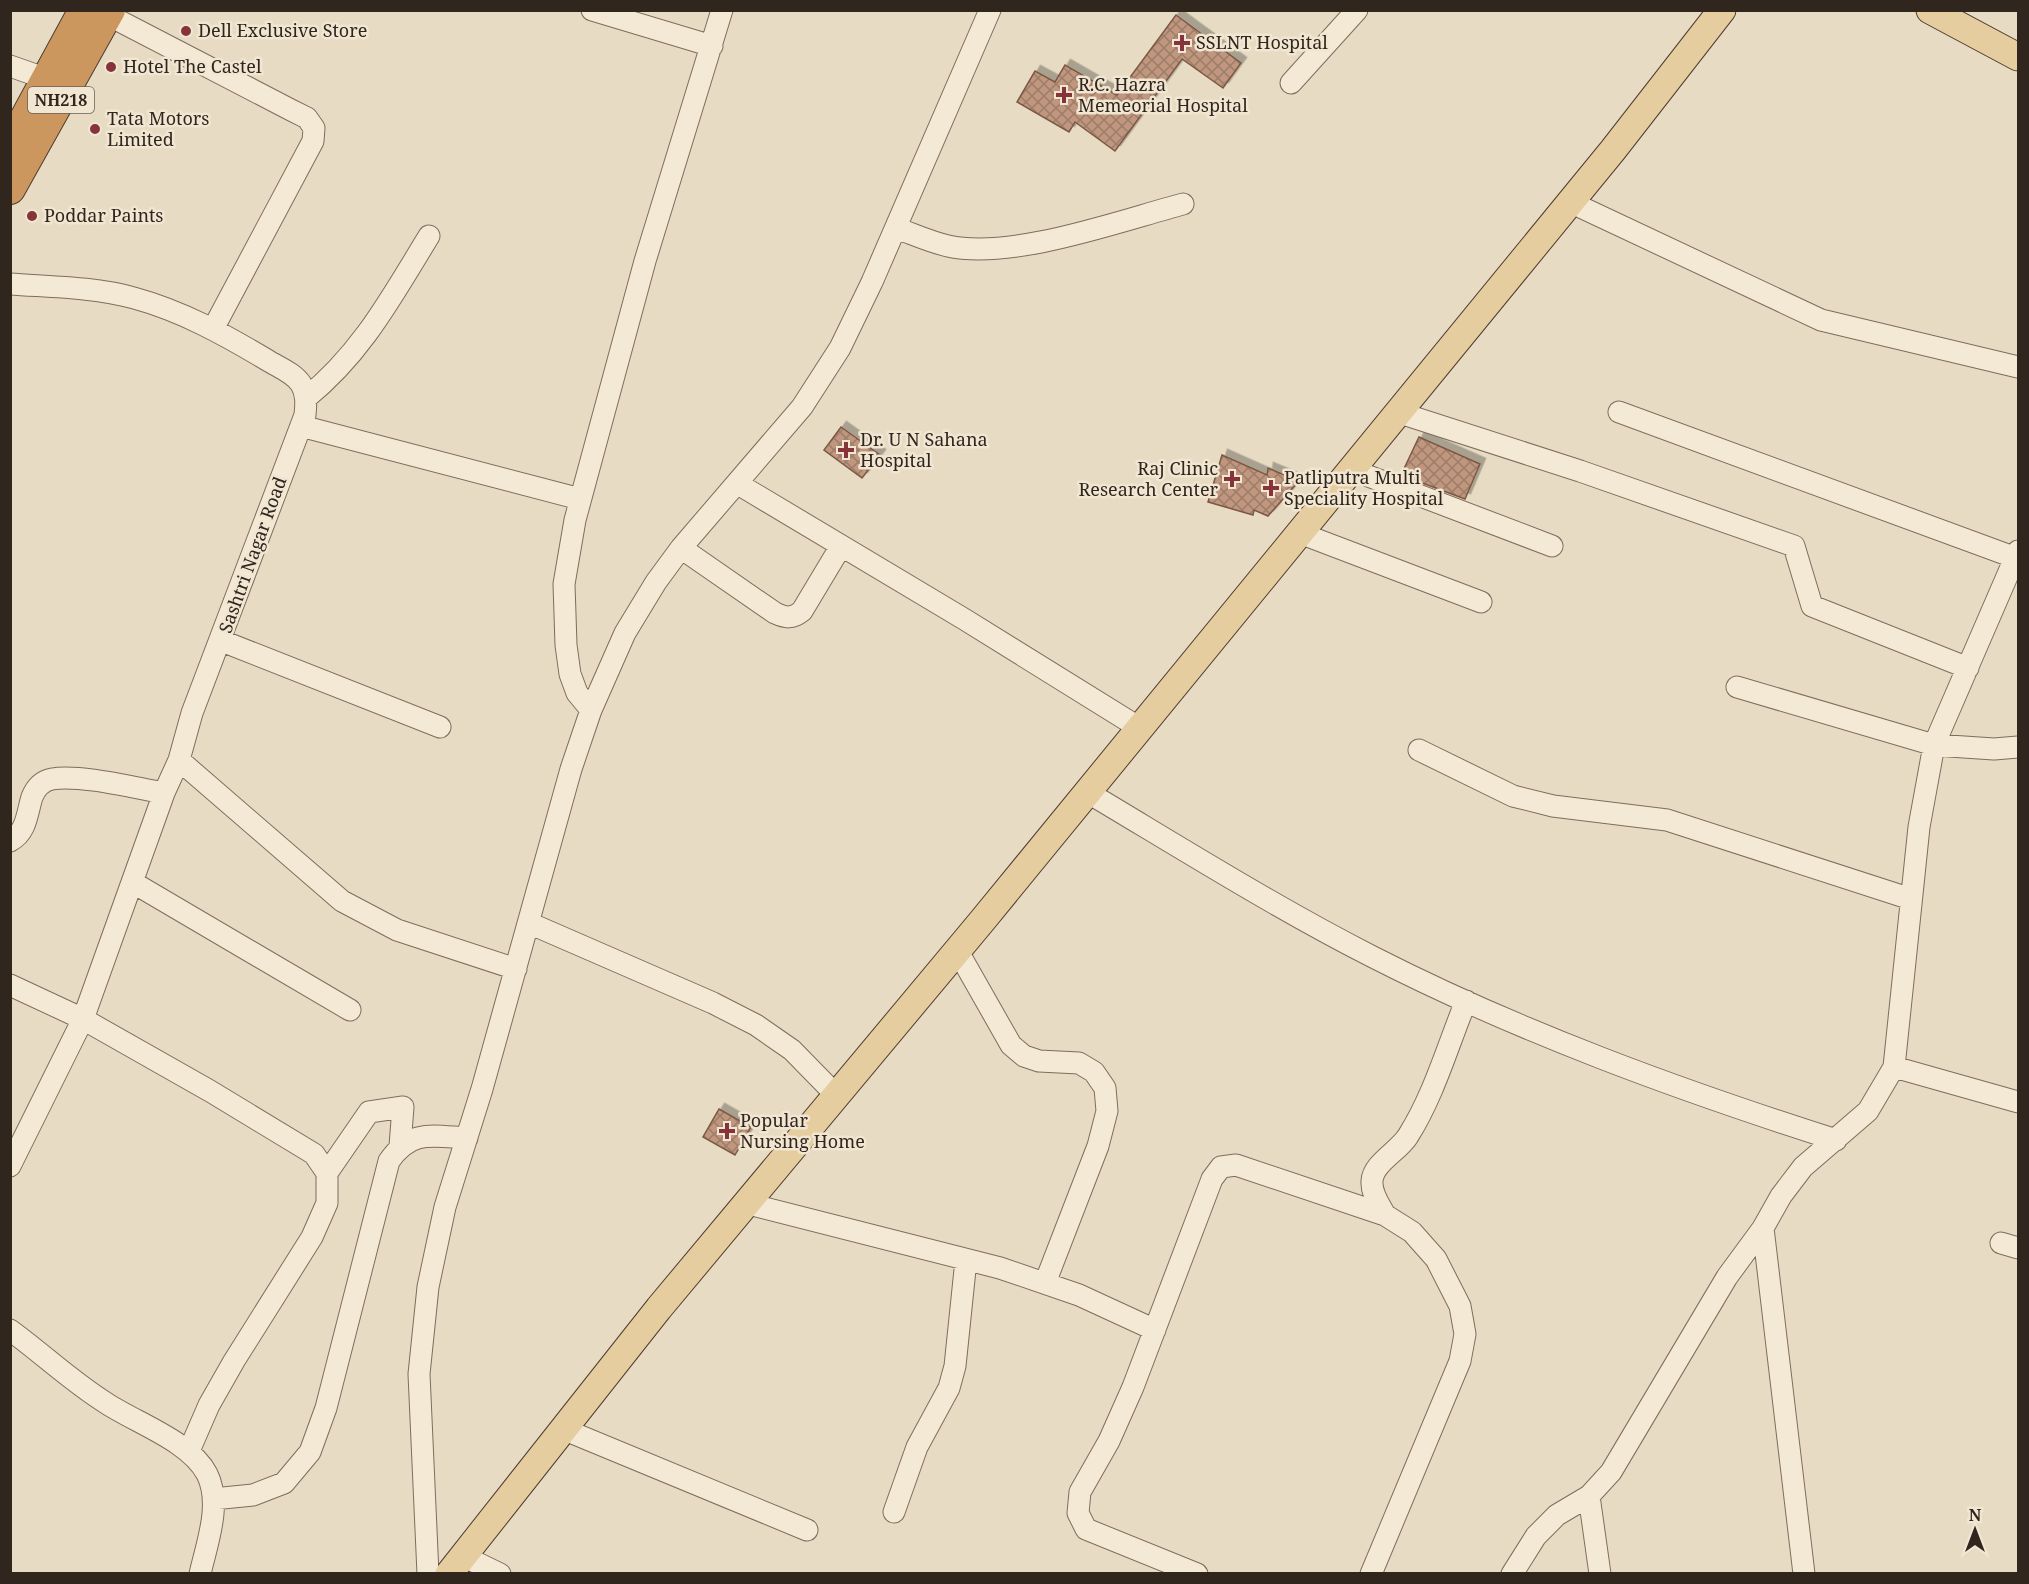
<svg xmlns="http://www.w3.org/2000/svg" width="2029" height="1584" font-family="'Noto Serif',serif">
<defs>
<pattern id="building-cross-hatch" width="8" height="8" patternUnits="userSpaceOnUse" patternTransform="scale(1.5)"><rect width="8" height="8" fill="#c0977e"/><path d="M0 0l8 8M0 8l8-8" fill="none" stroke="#9d7b67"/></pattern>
<filter id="shadow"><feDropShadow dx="5.5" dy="-5.5" stdDeviation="0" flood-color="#0004"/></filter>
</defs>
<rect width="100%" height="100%" fill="#e7dbc3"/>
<!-- building -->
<path fill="url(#building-cross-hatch)" stroke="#7b5845" stroke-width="1.5" filter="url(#shadow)" d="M1176 15 1241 63 1223 88 1182 59 1115 151 1075 122 1069 132 1017 102 1035 71 1055 82 1065 65 1117 95Z
M841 427 880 455 862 478 824 450Z
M1419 437 1480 464 1465 499 1401 475Z
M1222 455 1267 475 1268 468 1299 481 1268 516 1254 510 1253 515 1208 502Z
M719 1109 751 1127 735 1155 703 1137Z"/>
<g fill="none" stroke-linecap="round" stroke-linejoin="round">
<!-- minor casing -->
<g stroke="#7f6d5c" stroke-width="23">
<path id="minor" d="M592 10 712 46
M108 15 291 110 307 118 314 128 313 141 213 329
M10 66 47 79
M1291 83 1357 10
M1570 202 1821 320 2018 367
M896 228C913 234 930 242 948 246 1012 260 1119 221 1183 204
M10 284C52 287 94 287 134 298 182 311 225 335 267 360 278 367 294 373 301 384 307 394 306 405 305 415L192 713 179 760 164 793 83 1019 10 1166
M306 398C362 353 392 296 429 236
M1397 412 1580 471 1794 546 1812 606 1968 668
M1619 412 2016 558
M301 426 580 499
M1350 469 1552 546
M738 484 964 619 1138 727
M1297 532 1481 602
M681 548 775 613C786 618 792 619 802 611L841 546
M222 641 440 727
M1737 687 1934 745 1994 749 2018 747
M591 710 577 693 570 674 566 645 564 584 575 520 645 261 722 10
M1419 750 1513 796 1553 806 1667 820 1911 899
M179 760 342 901 397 930 516 969
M1087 792C1181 848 1275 907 1373 957 1520 1032 1679 1090 1836 1140
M10 841C27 832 27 813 32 797 36 787 42 781 52 779 79 774 135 788 164 793
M132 882 350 1010
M529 923 713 1003 756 1025 792 1050 836 1095
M957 950 1011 1045 1024 1056 1039 1061 1079 1063 1094 1072 1105 1088 1107 1111 1098 1146 1045 1283
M10 985 83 1019 210 1091 314 1154 327 1173V1203L312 1237 234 1361 209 1405 189 1451
M1894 1067 2018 1102
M327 1173 369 1112 403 1107 400 1146
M745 1203 1000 1268 1079 1295 1155 1330
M1385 1215C1380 1205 1371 1194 1372 1181 1373 1163 1399 1151 1408 1136 1434 1095 1448 1045 1466 1001
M2001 1243 2018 1248
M10 1330C43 1354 72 1382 106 1403 136 1423 190 1441 207 1474 222 1504 207 1543 200 1574
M563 1429 807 1530
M1589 1496 1600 1574
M213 1499 253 1495 284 1483 310 1452 326 1408 389 1161C411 1129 432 1136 467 1138
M894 1512 917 1447 949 1388 955 1366 966 1260
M463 1556 500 1574
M428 1574 419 1374 428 1287 445 1207 482 1089 571 769 591 710 625 633 656 582 681 548 802 407 840 348 872 282 990 10
M1197 1574 1086 1529 1078 1513 1080 1492 1109 1441 1133 1387 1212 1179 1221 1167 1236 1165 1385 1215 1412 1232 1436 1259 1460 1306 1465 1334 1460 1361 1371 1574
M1512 1574 1536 1536 1557 1515 1589 1496 1611 1472 1727 1277 1763 1228
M1804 1574 1763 1228 1781 1196 1803 1167 1868 1111 1894 1067 1919 827 1934 745 2018 551"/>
</g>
<!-- major casing -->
<g stroke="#4d3c30" stroke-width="29">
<path id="major" d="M1930 10 2018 57
M449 1574 659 1308 982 921 1613 150 1722 10"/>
</g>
<!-- highway casing -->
<g stroke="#4d3c30" stroke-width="32">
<path id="highway" d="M10 146 84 10
M10 189 110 10"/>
</g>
<!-- minor -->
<use href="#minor" stroke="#f3e9d5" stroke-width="21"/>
<!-- major -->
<use href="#major" stroke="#e6cd9f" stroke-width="27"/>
<!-- highway -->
<use href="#highway" stroke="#cc975e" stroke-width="30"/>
</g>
<!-- markers -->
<g fill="#863439" stroke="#f0e6d1" stroke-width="2">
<circle cx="186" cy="31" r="6"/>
<path d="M1179 34h6v6h6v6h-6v6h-6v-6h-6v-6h6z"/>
<circle cx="111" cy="67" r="6"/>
<path d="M1061 86h6v6h6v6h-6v6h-6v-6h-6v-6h6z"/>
<circle cx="95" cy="129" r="6"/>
<circle cx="32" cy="216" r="6"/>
<path d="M843 441h6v6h6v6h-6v6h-6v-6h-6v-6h6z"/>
<path d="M1229 470h6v6h6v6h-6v6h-6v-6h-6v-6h6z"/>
<path d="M1268 479h6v6h6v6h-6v6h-6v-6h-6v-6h6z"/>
<path d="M724 1122h6v6h6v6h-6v6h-6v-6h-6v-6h6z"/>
</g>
<g text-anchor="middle" stroke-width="5" stroke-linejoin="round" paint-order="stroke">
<!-- shield labels -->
<rect fill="#f0e6d1" stroke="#6a6054" stroke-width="1.5" x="28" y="87" width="66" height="26" rx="4.5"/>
<g font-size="16" font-weight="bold" fill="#31261e">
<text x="61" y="106">NH218</text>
</g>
<!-- poi labels -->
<g font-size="18" fill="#31261e" stroke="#f0e6d1" text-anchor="start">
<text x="198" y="37">Dell Exclusive Store</text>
<text x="1196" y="49">SSLNT Hospital</text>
<text x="123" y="73">Hotel The Castel</text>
<text x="1078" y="91">R.C. Hazra<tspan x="1078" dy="21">Memeorial Hospital</tspan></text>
<text x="107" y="125">Tata Motors<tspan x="107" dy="21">Limited</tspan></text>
<text x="44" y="222">Poddar Paints</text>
<text x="860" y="446">Dr. U N Sahana<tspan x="860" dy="21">Hospital</tspan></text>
<text x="1218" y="475" text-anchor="end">Raj Clinic<tspan x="1218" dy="21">Research Center</tspan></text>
<text x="1284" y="484">Patliputra Multi<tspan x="1284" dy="21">Speciality Hospital</tspan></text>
<text x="740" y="1127">Popular<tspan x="740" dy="21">Nursing Home</tspan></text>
</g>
<!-- street labels -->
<g font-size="18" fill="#31261e" stroke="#f0e6d1">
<text transform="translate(253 555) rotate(-70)" y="6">Sashtri Nagar Road</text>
</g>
</g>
<!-- border -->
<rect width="2029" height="1584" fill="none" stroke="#31261e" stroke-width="24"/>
<!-- north arrow -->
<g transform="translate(1975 1530)" stroke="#f0e6d1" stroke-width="4.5" paint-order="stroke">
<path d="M0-4.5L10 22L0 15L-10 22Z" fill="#31261e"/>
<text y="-9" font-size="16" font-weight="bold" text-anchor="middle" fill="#31261e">N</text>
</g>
</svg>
